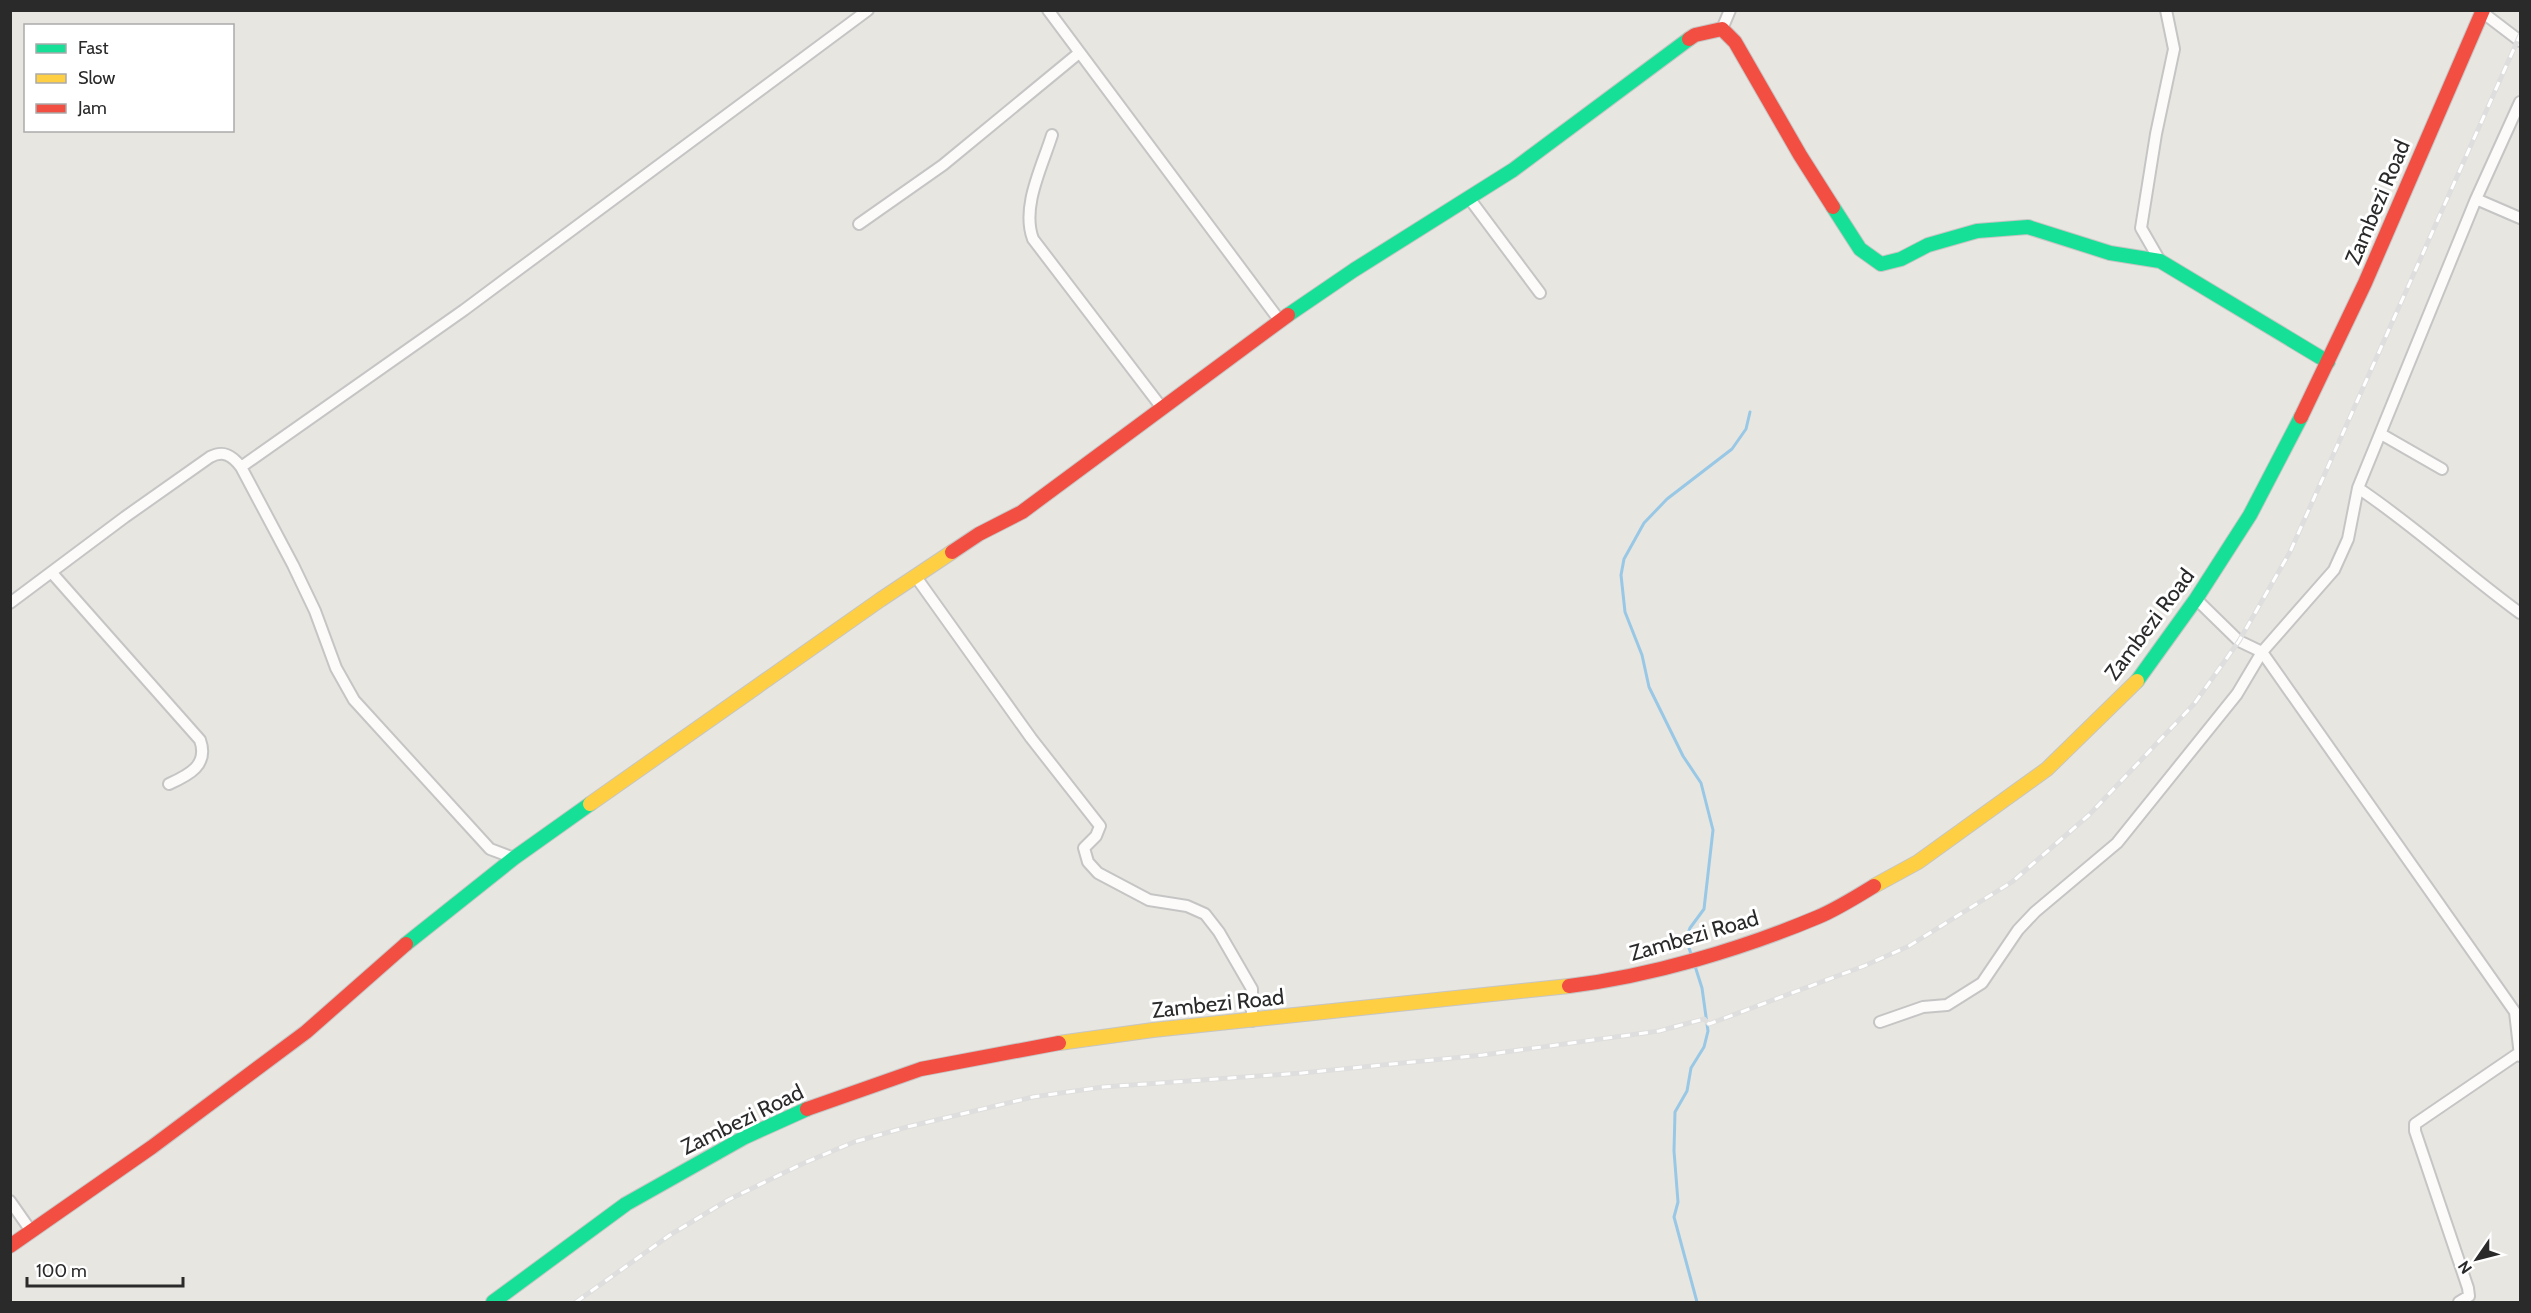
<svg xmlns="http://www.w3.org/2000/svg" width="2531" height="1313" font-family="Cabin,sans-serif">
<rect width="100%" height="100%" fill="#e8e6e0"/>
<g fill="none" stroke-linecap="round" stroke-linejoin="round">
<!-- stream -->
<path stroke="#98c8e6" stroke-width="3" d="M1692 957 1686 939 1690 928 1704 909 1713 830 1701 783 1683 756 1649 687 1642 655 1625 612 1621 575 1624 559 1644 523 1667 499 1732 449 1746 429 1750 412
M1695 966 1702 988 1708 1031 1704 1047 1691 1068 1687 1091 1675 1112 1674 1151 1678 1202 1674 1217 1697 1302"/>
<!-- street casing -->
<g stroke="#c5c5c5" stroke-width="14">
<path id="street" d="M1048 10 1280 321
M2482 12 2520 41
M1722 29 1730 10
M1052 135C1042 167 1021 207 1033 239L1162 408
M1469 198 1540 293
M2476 199 2520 218
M859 224 943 165 1079 53
M2160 261 2141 228 2156 134 2174 49 2166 10
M2381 434 2442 469
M241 467 464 310 868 10
M2358 488C2415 526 2465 573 2520 613
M52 573 200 740C209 765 189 775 169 784
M916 577 1031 738 1100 826 1096 836 1084 848 1088 862 1098 873 1149 900 1187 906 1205 914 1219 932 1252 989V1021
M2196 599 2239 641 2262 652 2515 1012 2520 1056
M10 603 125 517 210 457C223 450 232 455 241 467L293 565 315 611 336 668 354 700 490 849 514 858
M1880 1022 1923 1007 1947 1005 1982 983 2018 930 2035 912 2117 843 2237 694 2262 652 2334 570 2348 539 2358 488 2476 199 2520 102
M10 1201 31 1231
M2459 1302 2469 1296 2468 1288 2415 1131V1124L2519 1053"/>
</g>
<!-- fast casing -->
<g stroke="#c5c5c5" stroke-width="16">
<path id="fast" d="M1833 207 1860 249 1881 264 1901 259 1928 245 1977 231 2028 227 2110 253 2160 261 2328 362
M1288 315 1354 270 1513 170 1689 39
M2137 681 2196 599 2250 515 2301 417
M406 944 514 858 590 804
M493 1302 626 1204 745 1137 807 1109"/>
</g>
<!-- slow casing -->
<g stroke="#c5c5c5" stroke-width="16">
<path id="slow" d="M590 804 880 600 952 552
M1874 886 1918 862 2047 769 2137 681
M1059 1043 1153 1030 1569 986"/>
</g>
<!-- jam casing -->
<g stroke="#c5c5c5" stroke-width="16">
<path id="jam" d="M1689 39 1695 35 1722 29 1735 42 1800 155 1833 207
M2301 417 2365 283 2483 10
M952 552 979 534 1022 512 1288 315
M1569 986C1651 976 1742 949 1818 917 1837 909 1856 897 1874 886
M807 1109 921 1069 1059 1043
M10 1246 152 1147 306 1032 406 944"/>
</g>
<!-- street -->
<use href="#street" stroke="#fcfbfa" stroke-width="10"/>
<!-- fast -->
<use href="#fast" stroke="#16e098" stroke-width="14"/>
<!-- slow -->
<use href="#slow" stroke="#ffcf43" stroke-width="14"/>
<!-- jam -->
<use href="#jam" stroke="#f24e42" stroke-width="14"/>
<!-- rail casing -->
<g stroke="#dedede" stroke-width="5">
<path id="rail" d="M576 1302 670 1235 728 1200 802 1164 854 1142 907 1127 1033 1097 1103 1087 1302 1073 1483 1055 1659 1031 1704 1019 1709 1024 1864 966 1909 946 2012 882 2089 815 2194 704 2239 641 2290 552 2520 35"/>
</g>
<!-- rail -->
<use href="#rail" stroke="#fff" stroke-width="3" stroke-dasharray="9" stroke-linecap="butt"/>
</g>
<g text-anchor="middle" stroke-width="6" stroke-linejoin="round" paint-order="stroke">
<!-- street labels -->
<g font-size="22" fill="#2a2a2a" stroke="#fff">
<text transform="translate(2377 202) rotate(-67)" y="8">Zambezi Road</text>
<text transform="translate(2149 624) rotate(-53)" y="8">Zambezi Road</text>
<text transform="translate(1694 935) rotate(-16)" y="8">Zambezi Road</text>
<text transform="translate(1218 1003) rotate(-6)" y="8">Zambezi Road</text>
<text transform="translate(742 1119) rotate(-26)" y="8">Zambezi Road</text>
</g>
</g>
<!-- border -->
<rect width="2531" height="1313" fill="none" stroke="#2a2a2a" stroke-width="24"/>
<!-- legend -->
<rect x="24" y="24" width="210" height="108" fill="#ffffff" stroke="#aaaaaa" stroke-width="1.5"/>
<rect x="36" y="44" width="30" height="9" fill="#16e098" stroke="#aaaaaa" stroke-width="1.5"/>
<text x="78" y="54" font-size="18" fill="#2a2a2a">Fast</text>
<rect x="36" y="74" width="30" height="9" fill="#ffcf43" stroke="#aaaaaa" stroke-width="1.5"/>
<text x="78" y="84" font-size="18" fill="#2a2a2a">Slow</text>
<rect x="36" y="104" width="30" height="9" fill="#f24e42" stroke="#aaaaaa" stroke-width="1.5"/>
<text x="78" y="114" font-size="18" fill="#2a2a2a">Jam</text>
<!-- north arrow -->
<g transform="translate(2477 1259) rotate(235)" stroke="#ffffff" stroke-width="4.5" paint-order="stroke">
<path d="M0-4.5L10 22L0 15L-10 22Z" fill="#2a2a2a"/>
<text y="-9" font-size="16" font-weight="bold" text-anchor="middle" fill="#2a2a2a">N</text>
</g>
<!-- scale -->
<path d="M27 1277v9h156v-9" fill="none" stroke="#2a2a2a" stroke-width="3"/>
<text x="36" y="1277" font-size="18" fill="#2a2a2a" stroke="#ffffff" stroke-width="4.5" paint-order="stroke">100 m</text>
</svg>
